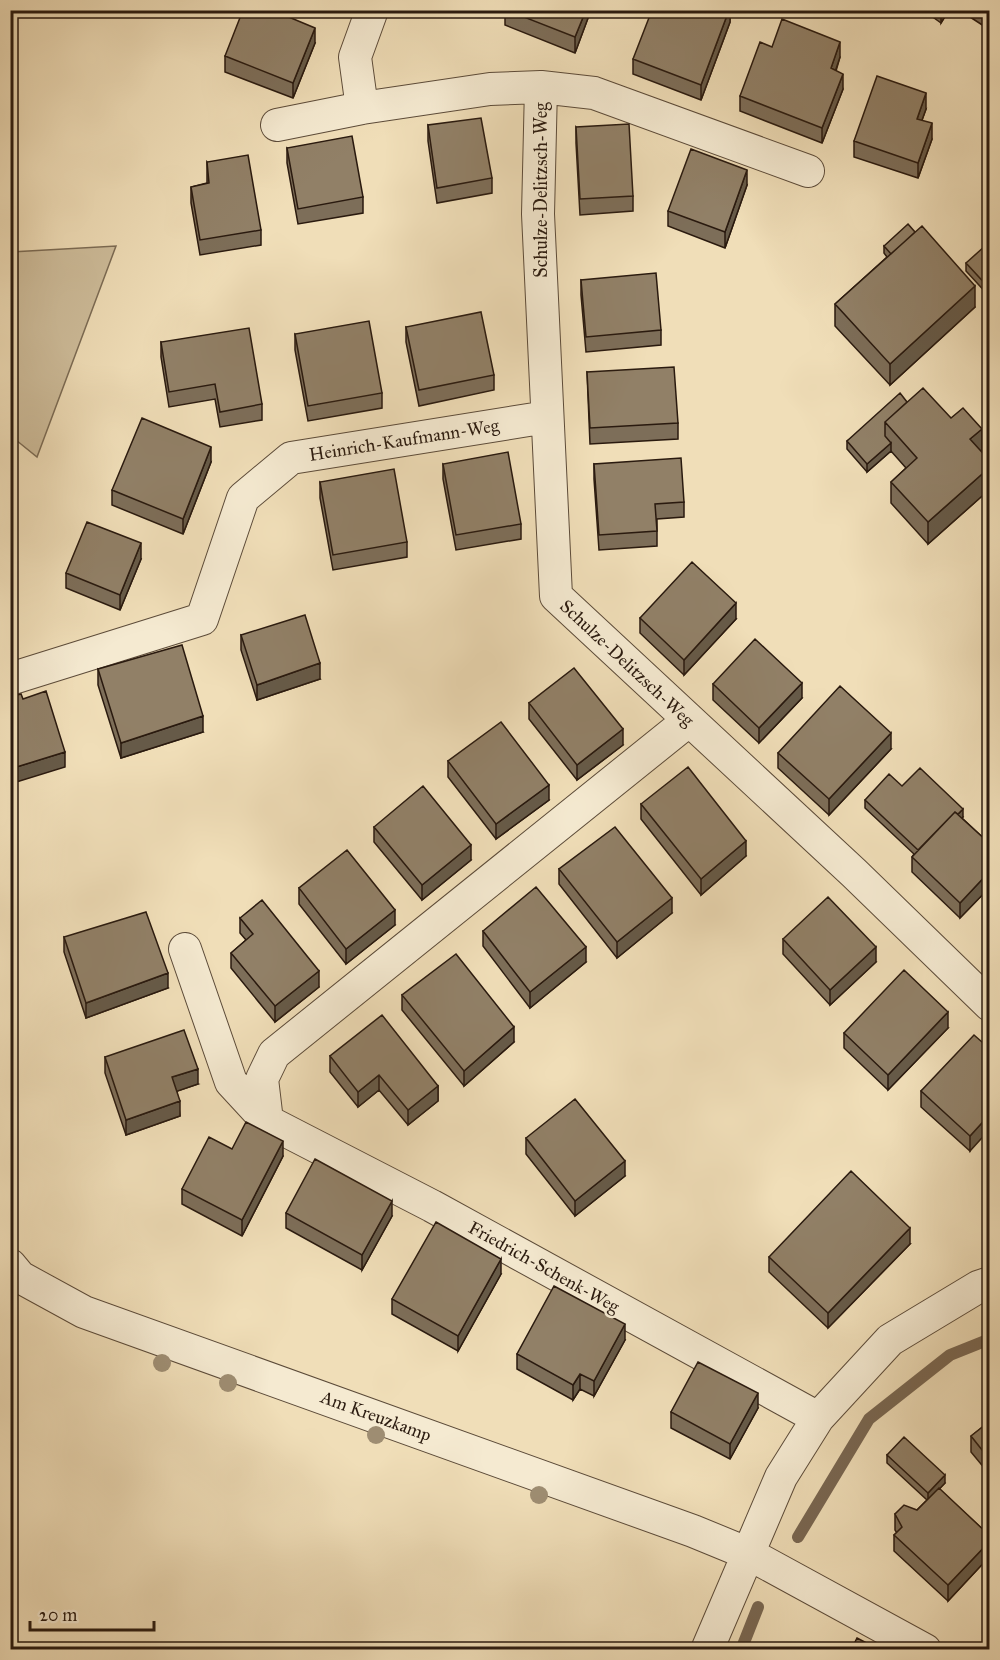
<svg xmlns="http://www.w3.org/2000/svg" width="1000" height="1660" font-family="'IM FELL Great Primer',serif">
<rect width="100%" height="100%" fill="#f0deb8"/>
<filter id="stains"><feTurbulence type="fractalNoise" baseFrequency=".00333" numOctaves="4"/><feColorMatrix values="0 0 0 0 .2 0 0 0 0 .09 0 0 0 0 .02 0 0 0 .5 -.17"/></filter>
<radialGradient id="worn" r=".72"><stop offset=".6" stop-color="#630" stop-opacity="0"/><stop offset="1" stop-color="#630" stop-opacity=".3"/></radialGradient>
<!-- green -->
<path fill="#cebd9b" stroke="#7c6c55" stroke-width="1.5" d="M116 246 37 457 11 436V252Z"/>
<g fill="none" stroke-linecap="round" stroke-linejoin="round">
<!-- stream -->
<path stroke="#796752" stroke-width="12" d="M798 1537 869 1419 950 1355 990 1339
M741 1650 758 1607"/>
<!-- minor casing -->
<g stroke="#5c4b39" stroke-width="34">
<path id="minor" d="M372 10 355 57 362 108 490 89 541 87
M277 125 362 108
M808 171 594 93 541 87 538 214 556 596 854 873 990 1005
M10 679 202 619 243 498 291 458 547 417
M688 721 274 1054 262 1079 267 1121 432 1206 818 1418
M185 949 231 1082 267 1121
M10 1265 20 1277 84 1312 693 1531 749 1554 925 1650
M707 1650 781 1477 818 1418 890 1340 978 1287 990 1283"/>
</g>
<!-- minor -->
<use href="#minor" stroke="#f5ead1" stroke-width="32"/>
</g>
<!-- trees -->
<g fill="#9e8d72">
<circle cx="162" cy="1363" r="9"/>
<circle cx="228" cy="1383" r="9"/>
<circle cx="376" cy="1435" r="9"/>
<circle cx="539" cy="1495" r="9"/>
</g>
<!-- wall -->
<path fill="#7d6e59" stroke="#2a1a0f" stroke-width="1.5" d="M505 10H591L575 53 505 25Z
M730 10V22L701 100 633 74V59Z
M923 10H949L941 23Z
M970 10H990V30L970 17Z
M315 43 293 98 225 72V56Z
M772 47 840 57 836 71 843 89 822 143 740 111V96Z
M926 109 922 120 932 139 918 178 854 157V141Z
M428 125 492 178V193L437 203 428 141Z
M576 127 633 196V211L580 215 576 143Z
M287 148 363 197V213L298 224 287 163Z
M207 162 261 230V245L200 255 191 203V187L207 183Z
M747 185 725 248 668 226V211Z
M884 246 975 307 890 385 835 326V304L887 257 884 253Z
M990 251V297L966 271V263Z
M581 280 661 330V345L586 352 581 295Z
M406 327 494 375V390L419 406 406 342Z
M295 334 382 393V408L308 421 295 350Z
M161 342 262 404V420L220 427 215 399 169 407 161 357Z
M587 372 678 423V439L590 444Z
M907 402 951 418 982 451H981L990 461V489L928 544 891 503V482L906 468 891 451 867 472 847 449V441Z
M211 462 183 534 112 505V490Z
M443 464 521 524V539L456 550 443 479Z
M594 464 684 502V517L657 519V546L599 550 594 479Z
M320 482 407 542V557L333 570 320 498Z
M141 559 120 610 66 588V573Z
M640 618 736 619 684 675 640 633Z
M241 635 320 679 257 700 241 650Z
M98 669 203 732 121 758 98 685Z
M713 684 802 698 759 743 713 700Z
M529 703 623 745 577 780 529 719Z
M891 749 829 815 778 768V753Z
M448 761 549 800 496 839 448 777Z
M902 786 963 817 962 818 990 844V887L960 918 912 872V857L914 854 865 808V800Z
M641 804 746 856 701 895 641 819Z
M374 827 471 860 422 900 374 842Z
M559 869 672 913 617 958 559 884Z
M299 888 395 925 346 964 299 904Z
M240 918 319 987 275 1022 231 968V953L246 940 240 933Z
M483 931 586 962 530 1008 483 946Z
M64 937 168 988 86 1018 64 952Z
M783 939 876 962 830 1005 783 954Z
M402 995 514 1042 464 1086 402 1010Z
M948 1028 888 1090 844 1048V1033Z
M990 1049 970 1151 921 1107V1091Z
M330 1056 438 1086V1101L408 1125 379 1090 358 1107 330 1072Z
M105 1057 198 1084 177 1091 180 1116 126 1135 105 1073Z
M526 1138 625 1176 575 1216 526 1154Z
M232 1149 283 1156 242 1236 182 1204V1189Z
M286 1213 392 1216 362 1270 286 1228Z
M910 1244 828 1328 769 1272V1257Z
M501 1274 458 1351 392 1314V1299Z
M625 1340 594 1396 580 1389 573 1400 517 1369V1354Z
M758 1408 730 1459 671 1428V1412Z
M990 1421V1475L971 1452V1436Z
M887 1455 945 1483 939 1489 990 1536V1556L948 1601 894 1551V1535L897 1533 895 1530V1514L917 1510 927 1500 887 1463Z"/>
<!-- shaded-wall -->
<path fill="#665a48" stroke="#2a1a0f" stroke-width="1.5" d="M586 10H591L575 53V37Z
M729 10H730V22L701 100V85Z
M944 10H949L941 23V15Z
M315 28V43L293 98V83Z
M840 42V57L831 84V68Z
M843 74V89L822 143V128Z
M926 93V109L917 134V119Z
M932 123V139L918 178V163Z
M747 170V185L725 248V232Z
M975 286V307L890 385V364Z
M982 429V451L970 461V439Z
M891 443V451L867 472V464Z
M211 447V462L183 534V519Z
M990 467V489L928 544V522Z
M141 543V559L120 610V595Z
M736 603V619L684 675V660Z
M320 663V679L257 700V685Z
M802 683V698L759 743V728Z
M203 716V732L121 758V743Z
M623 729V745L577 780V765Z
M891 733V749L829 815V799Z
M65 752V767L10 784V769Z
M549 785V800L496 839V824Z
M963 809V817L921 861V853Z
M746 841V856L701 895V879Z
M471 845V860L422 900V885Z
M990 871V887L960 918V903Z
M672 898V913L617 958V942Z
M395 910V925L346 964V949Z
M586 947V962L530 1008V992Z
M876 947V962L830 1005V990Z
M319 971V987L275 1022V1006Z
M168 973V988L86 1018V1003Z
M948 1012V1028L888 1090V1075Z
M514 1027V1042L464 1086V1071Z
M198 1069V1084L172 1093V1077Z
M379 1075V1090L358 1107V1092Z
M438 1086V1101L408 1125V1110Z
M180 1101V1116L126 1135V1120Z
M990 1114V1129L970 1151V1136Z
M283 1141V1156L242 1236V1220Z
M625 1161V1176L575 1216V1201Z
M392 1201V1216L362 1270V1255Z
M910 1228V1244L828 1328V1313Z
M501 1259V1274L458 1351V1336Z
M625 1324V1340L594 1396V1381Z
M580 1374V1389L573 1400V1385Z
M758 1393V1408L730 1459V1444Z
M945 1475V1483L928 1501V1493Z
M990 1541V1556L948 1601V1585Z"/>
<!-- building -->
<path fill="#918067" stroke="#2a1a0f" stroke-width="1.5" d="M243 10H272L315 28 293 83 225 56Z
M506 10H586L575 37Z
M652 10H729L701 85 633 59Z
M934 10H944L941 15Z
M782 19 840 42 831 68 843 74 822 128 740 96 760 42 772 47Z
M877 76 926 93 917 119 932 123 918 163 854 141Z
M481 118 492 178 437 188 428 125Z
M629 124 633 196 580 199 576 127Z
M352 136 363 197 298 209 287 148Z
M691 149 747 170 725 232 668 211Z
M248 155 261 230 200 240 191 187 209 183 207 162Z
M908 224 915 232 891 254 884 246Z
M922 226 975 286 890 364 835 304Z
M985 246 990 251V289L966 263Z
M656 273 661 330 586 337 581 280Z
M481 312 494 375 419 390 406 327Z
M369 321 382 393 308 406 295 334Z
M249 328 262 404 220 412 215 384 169 392 161 342Z
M674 367 678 423 590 428 587 372Z
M923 388 951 418 963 408 982 429 970 439 990 461V467L928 522 891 482 917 458 885 422Z
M900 393 907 402 885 422V436L891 443 867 464 847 441Z
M142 418 211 447 183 519 112 490Z
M508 452 521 524 456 535 443 464Z
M681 458 684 502 655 504 657 531 599 535 594 464Z
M394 469 407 542 333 555 320 482Z
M87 522 141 543 120 595 66 573Z
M692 562 736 603 684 660 640 618Z
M305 615 320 663 257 685 241 635Z
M755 639 802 683 759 728 713 684Z
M182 645 203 716 121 743 98 669Z
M574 668 623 729 577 765 529 703Z
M840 686 891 733 829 799 778 753Z
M46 691 65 752 10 769V697L21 694 23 699Z
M501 722 549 785 496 824 448 761Z
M688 767 746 841 701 879 641 804Z
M920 768 963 809 958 814 955 812 918 850 865 800 889 774 902 786Z
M423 786 471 845 422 885 374 827Z
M955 812 990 844V871L960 903 912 857Z
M615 827 672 898 617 942 559 869Z
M347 850 395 910 346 949 299 888Z
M536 887 586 947 530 992 483 931Z
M828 897 876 947 830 990 783 939Z
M262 900 319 971 275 1006 231 953 253 934 240 918Z
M146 912 168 973 86 1003 64 937Z
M456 954 514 1027 464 1071 402 995Z
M904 970 948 1012 888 1075 844 1033Z
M382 1015 438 1086 408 1110 379 1075 358 1092 330 1056Z
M184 1030 198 1069 172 1077 180 1101 126 1120 105 1057Z
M974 1035 990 1049V1114L970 1136 921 1091Z
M575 1099 625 1161 575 1201 526 1138Z
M246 1122 283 1141 242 1220 182 1189 209 1137 232 1149Z
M315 1159 392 1201 362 1255 286 1213Z
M851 1171 910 1228 828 1313 769 1257Z
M436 1222 501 1259 458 1336 392 1299Z
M554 1286 625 1324 594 1381 580 1374 573 1385 517 1354Z
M698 1362 758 1393 730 1444 671 1412Z
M990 1421V1460L971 1436Z
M904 1437 945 1475 928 1493 887 1455Z
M939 1488 990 1536V1541L948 1585 894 1535 902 1527 895 1514 904 1505 917 1510Z
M857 1638 878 1649V1650H851Z"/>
<g text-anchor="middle" stroke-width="5" stroke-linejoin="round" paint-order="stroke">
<!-- street labels -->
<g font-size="18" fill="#2a1a0f" stroke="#f5ead1">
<text transform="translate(541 190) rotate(-90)" y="6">Schulze-Delitzsch-Weg</text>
<text transform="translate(404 440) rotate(-9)" y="6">Heinrich-Kaufmann-Weg</text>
<text transform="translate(627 663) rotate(43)" y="6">Schulze-Delitzsch-Weg</text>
<text transform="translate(544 1267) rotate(29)" y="6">Friedrich-Schenk-Weg</text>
<text transform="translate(376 1416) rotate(20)" y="6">Am Kreuzkamp</text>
</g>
</g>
<!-- margin -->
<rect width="1000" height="1660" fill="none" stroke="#f0deb8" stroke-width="36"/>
<rect x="12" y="12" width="976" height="1636" fill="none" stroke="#2a1a0f" stroke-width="3"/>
<rect x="18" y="18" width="964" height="1624" fill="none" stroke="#2a1a0f" stroke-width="1.5"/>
<!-- scale -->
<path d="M30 1621v9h124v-9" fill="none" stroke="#2a1a0f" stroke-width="3"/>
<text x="39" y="1621" font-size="18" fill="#2a1a0f" stroke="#f5ead1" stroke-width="4.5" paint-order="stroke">20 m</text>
<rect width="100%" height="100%" filter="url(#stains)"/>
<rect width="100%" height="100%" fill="url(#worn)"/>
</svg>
